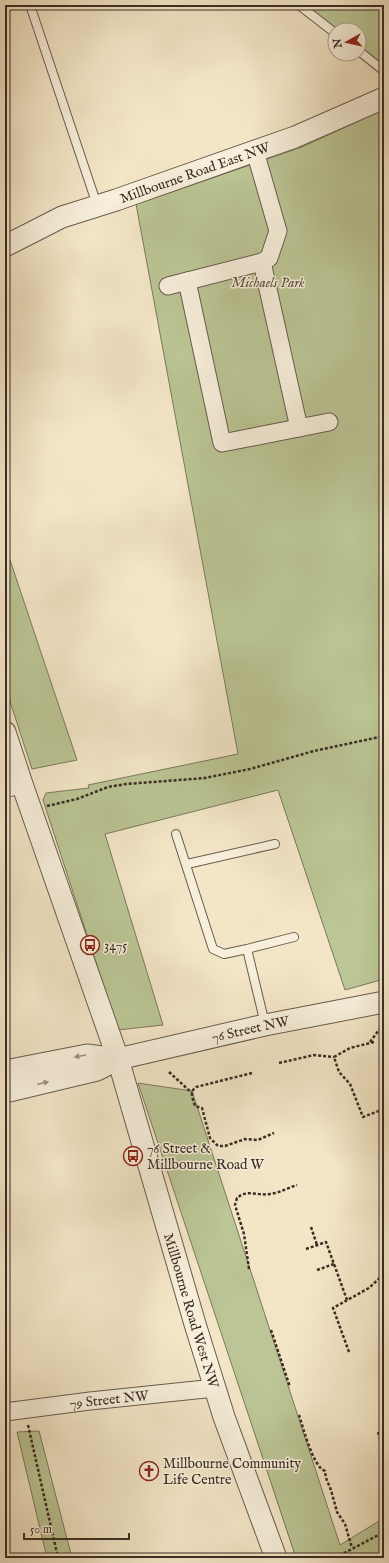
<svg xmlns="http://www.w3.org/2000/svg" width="389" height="1563" font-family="'IM FELL English',serif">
<rect width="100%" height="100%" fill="#f3e6c7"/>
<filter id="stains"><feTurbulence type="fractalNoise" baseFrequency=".005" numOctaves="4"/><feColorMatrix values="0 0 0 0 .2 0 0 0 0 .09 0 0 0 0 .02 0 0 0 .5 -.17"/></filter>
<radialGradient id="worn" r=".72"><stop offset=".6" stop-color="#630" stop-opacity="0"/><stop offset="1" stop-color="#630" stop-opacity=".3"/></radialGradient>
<!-- green -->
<path fill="#bbc595" stroke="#7a795c" d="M299 5H384V71L359 51V30H335Z
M384 109V979L345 990 278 790 105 834 163 1025 118 1030 43 800 46 793 89 788 88 785 238 754 136 204 302 147Z
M5 545 77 760 32 769 5 686Z
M138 1083 192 1091 340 1545 384 1518V1550L369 1558H296Z
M39 1431 72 1558H47L17 1432Z"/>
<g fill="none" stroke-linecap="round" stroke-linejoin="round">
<!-- service casing -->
<g stroke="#685b4d" stroke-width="10">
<path id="service" d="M30 5 97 205
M299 5 335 33
M359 51 384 71
M176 834 213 949 224 954 247 949
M187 864 275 844
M265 1024 247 949 294 937"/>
</g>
<!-- minor casing -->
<g stroke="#685b4d" stroke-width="19">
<g id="minor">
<path d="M262 262 299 428"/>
<path d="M187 281 222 443 329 422"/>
<path d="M168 286 262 262 269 258 278 231 255 151"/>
<path d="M5 789 22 784"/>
<path id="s1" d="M5 1412 90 1401 215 1388"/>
</g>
</g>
<!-- tertiary casing -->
<g stroke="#685b4d" stroke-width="23">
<g id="tertiary">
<path id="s2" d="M5 246 62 217 116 200 295 137 384 98"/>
<path id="s3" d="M5 732 22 784 118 1059 195 1324 224 1417 276 1558"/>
<path d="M5 1071 87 1055 118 1059"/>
<path id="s4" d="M5 1092 97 1070 118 1059 265 1025 384 1002"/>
</g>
</g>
<!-- path -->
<path stroke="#3a2d24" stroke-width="2.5" stroke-dasharray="3 2" stroke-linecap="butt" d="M47 806 77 799 108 787 126 784 205 778 250 769 314 751 384 736
M370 1042 382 1026
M374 1042 350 1048 334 1057 339 1072 350 1084 363 1117 384 1109
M279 1063 314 1055 334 1057
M169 1072 192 1093
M252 1073 196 1087C189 1092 193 1099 195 1106L202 1108 210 1138 218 1146H225L245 1139 258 1140 274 1133
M383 1190 384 1189
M311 1227 317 1245
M306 1249 326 1242 347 1300
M249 1269 244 1234 235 1205 237 1198C247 1189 258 1196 270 1194 279 1193 288 1188 297 1185
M317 1270 334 1264
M271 1330 290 1387
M349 1352 333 1308 369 1288 384 1274
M299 1415C303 1427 313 1467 325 1471L326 1478 331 1490 337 1512 345 1524 352 1548
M28 1425 58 1558
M378 1432 384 1451
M335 1558 384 1532"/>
<!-- service -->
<use href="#service" stroke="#f7efdb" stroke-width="8"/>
<!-- minor -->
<use href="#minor" stroke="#f7efdb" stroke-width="17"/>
<!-- tertiary -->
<use href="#tertiary" stroke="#f7efdb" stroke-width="21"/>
</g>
<!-- one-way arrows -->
<defs><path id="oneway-solid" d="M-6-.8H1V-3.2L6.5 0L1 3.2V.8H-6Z"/></defs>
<g fill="#988e80">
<use href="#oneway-solid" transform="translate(80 1056) rotate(170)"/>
<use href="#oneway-solid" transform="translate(43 1083) rotate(-14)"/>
</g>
<!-- icons -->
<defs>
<g id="bus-ring" transform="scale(1)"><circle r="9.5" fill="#f7efdb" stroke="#8f2418" stroke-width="1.5"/><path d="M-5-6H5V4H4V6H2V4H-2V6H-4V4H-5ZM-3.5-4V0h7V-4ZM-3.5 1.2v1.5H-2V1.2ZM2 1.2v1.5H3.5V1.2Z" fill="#8f2418"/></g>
<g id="church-ring" transform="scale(1)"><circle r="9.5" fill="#f7efdb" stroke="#8f2418" stroke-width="1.5"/><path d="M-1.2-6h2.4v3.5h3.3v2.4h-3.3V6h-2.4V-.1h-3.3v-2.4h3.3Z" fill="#8f2418"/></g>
</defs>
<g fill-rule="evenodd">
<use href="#bus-ring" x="90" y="945"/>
<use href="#bus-ring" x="133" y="1156"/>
<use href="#church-ring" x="149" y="1471"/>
</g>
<g text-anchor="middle" stroke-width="3" stroke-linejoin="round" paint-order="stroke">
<!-- street labels -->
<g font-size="14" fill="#3a2d24" stroke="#f7efdb">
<text dy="5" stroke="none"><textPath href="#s2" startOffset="204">Millbourne Road East NW</textPath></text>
<text dy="5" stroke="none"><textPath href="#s4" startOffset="254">76 Street NW</textPath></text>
<text dy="5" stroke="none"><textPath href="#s3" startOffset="608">Millbourne Road West NW</textPath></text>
<text dy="5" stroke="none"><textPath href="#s1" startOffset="105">79 Street NW</textPath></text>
</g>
<!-- park labels -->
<g font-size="14" font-style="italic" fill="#5a5340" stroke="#f7efdb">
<text x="268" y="287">Michaels Park</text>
</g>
<!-- poi labels -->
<g font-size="14" fill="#3a2d24" stroke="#f7efdb" text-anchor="start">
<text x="104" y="950">3475</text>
<text x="147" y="1153">76 Street &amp;<tspan x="147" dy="16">Millbourne Road W</tspan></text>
<text x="163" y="1468">Millbourne Community<tspan x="163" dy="16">Life Centre</tspan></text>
</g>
</g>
<!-- margin -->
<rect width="389" height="1563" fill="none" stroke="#f3e6c7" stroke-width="20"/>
<rect x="6" y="6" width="377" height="1551" fill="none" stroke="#3a2d24" stroke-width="2"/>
<rect x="10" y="10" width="369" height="1543" fill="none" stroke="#3a2d24"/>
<!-- north arrow -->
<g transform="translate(347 42) rotate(262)"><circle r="19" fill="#f7efdb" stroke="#aba192"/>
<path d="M0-3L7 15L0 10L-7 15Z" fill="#8f2418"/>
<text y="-6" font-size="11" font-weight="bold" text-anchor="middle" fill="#3a2d24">N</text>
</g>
<!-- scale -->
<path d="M24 1533v6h105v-6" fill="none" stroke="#3a2d24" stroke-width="2"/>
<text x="30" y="1533" font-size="12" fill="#3a2d24" stroke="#f7efdb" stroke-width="3" paint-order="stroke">50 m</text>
<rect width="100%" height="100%" filter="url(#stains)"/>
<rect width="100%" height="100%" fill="url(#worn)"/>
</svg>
